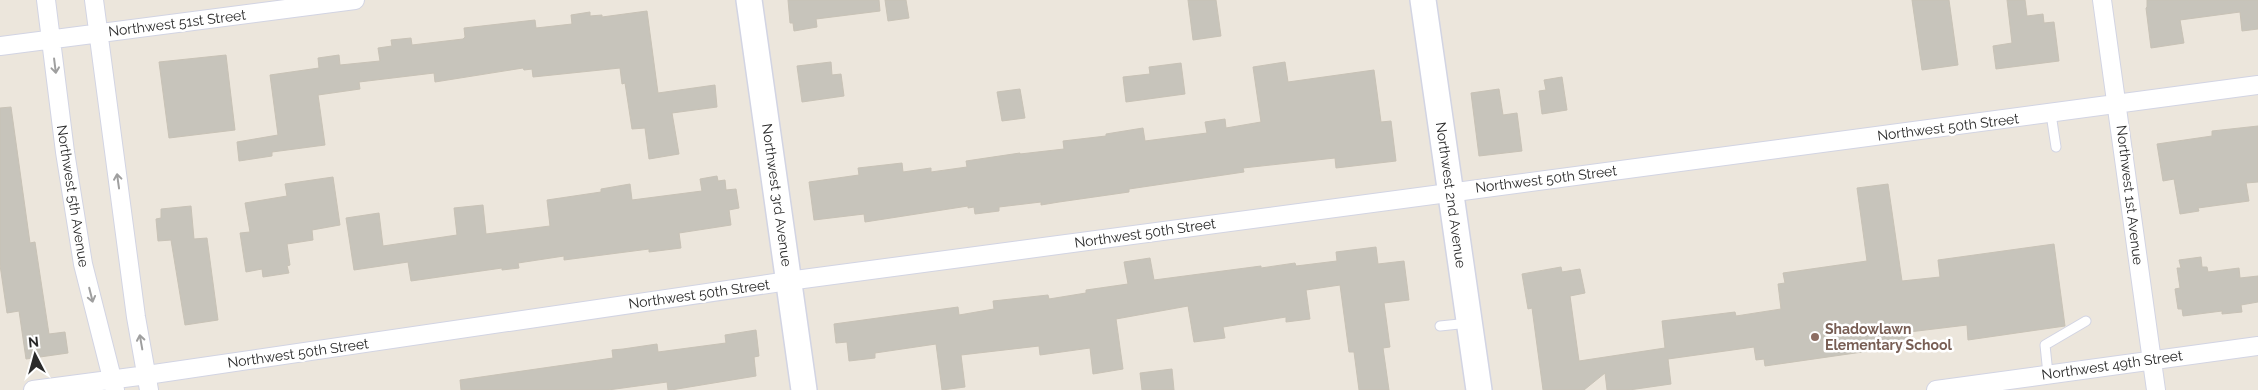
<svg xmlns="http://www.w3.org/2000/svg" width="2258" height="390" font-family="Raleway,sans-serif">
<rect width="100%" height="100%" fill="#ece6dc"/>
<!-- building -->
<path fill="#c7c4bb" stroke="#c8c2b6" d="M788 0H879L880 11 816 19 817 27 794 31 793 23H790Z
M885 0H906L909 18 888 21Z
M1188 0H1216L1221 36 1193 40Z
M1912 0H1949L1958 65 1922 70Z
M2007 0H2025L2027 16 2043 14 2044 23 2054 22 2059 61 1996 69 1993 46 2012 43Z
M2147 0H2258V29L2242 31 2240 12 2180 20 2184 43 2151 48 2146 8 2147 7Z
M647 11 658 93 715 85 717 107 672 113 679 154 649 159 645 128 632 129 625 83 622 84 620 68 533 77 532 69 524 70 523 68 435 82 434 73 359 82 360 89 318 95 325 145 272 152V156L239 161 237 142 278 135 270 75 319 68 318 58 339 55 340 65 380 61 378 48 392 46 391 40 411 38 412 45 463 39 465 37 464 28 535 20 536 28 572 24 571 15 590 12V16L602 15V17Z
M226 55 235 130 169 138 159 62Z
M831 62 832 75 841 74 844 96 802 102 797 66Z
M1285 62 1288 82 1374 70 1381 122 1391 121 1396 161 1336 168 1335 158 1243 168 1244 172 1129 189V192L1059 202 1041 205V202L999 207V211L975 214 974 207 968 208V206L865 222 864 214 814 220 809 182 859 175 858 168 902 163 903 172 931 168V172L967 167 966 161 1020 153V154L1064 149 1063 141 1106 136V134L1143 128 1145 141 1207 133 1205 122 1225 119 1226 128 1261 122 1253 67Z
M1181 63 1185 94 1126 102 1123 77 1150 74 1149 67Z
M1562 77 1567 110 1542 114 1539 91 1546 90 1544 80Z
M1020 89 1025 118 1002 121 997 92Z
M1499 89 1503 115 1517 113 1522 151 1479 156 1471 93Z
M11 107 30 243 35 242 49 334 65 332 68 353 26 359 19 311 7 313 0 265V108Z
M2258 126V182L2246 183 2249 201 2198 208 2199 211 2180 214 2174 179 2163 181 2157 144 2212 136V131Z
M717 176 718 181 725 180 726 190 736 189 739 208 729 210 731 225 679 233 681 248 649 252V249L564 260V256L518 263 519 268 502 270V268L411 281 408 262 354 270 346 218 379 213 383 246 457 235 454 208 483 205 486 234 550 226 547 200 601 192V189L630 184 632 200 702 191 700 179Z
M333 177 340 225 312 230 313 240 287 244 290 265 287 266 289 273 263 277 262 269 246 272 240 233 250 232 245 203 287 196 285 184Z
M1888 184 1902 281 1940 277 1938 260 2054 244 2065 326 1968 340 1967 325 1909 332 1911 345 1765 366 1764 359 1756 360 1754 347 1668 359 1671 384 1629 390H1607L1605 373 1584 390H1543L1532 308 1528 309 1522 274 1561 267 1562 272 1580 269 1585 293 1570 296 1579 361 1665 348 1662 321 1735 312 1736 316 1781 309 1778 284 1785 283 1783 273 1867 261 1857 188Z
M191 206 194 239 207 238 218 320 185 325 171 240 158 241 156 219 161 218V209Z
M1376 247 1378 264 1404 261 1409 300 1384 303 1390 347 1383 348 1389 390H1359L1354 352H1349L1340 285 1306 290 1310 319 1286 322V317L1223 327 1225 338 1194 342 1188 306 1116 319 1123 369 1093 374 1090 348 1040 355 1039 346 961 355 965 387 942 390 936 344 875 353V358L849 361 847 342 836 343 834 324 958 307 959 315 994 309 993 301 1048 295 1049 299 1086 293V290L1128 284 1124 262 1150 258 1154 280 1261 266V268L1295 263 1296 266 1337 261 1336 252Z
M2201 257 2202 267H2207L2208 272 2239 268 2240 278 2258 276V302L2241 305 2242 312 2222 314V311L2183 316 2182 309H2178L2175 289 2180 288 2177 268H2181L2179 260Z
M756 330 759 356 754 357 756 376 671 390H668L667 382 608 390H461L460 380 613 358 612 350 623 349 657 344 658 352 726 343 725 335Z
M1172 369 1174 390H1142L1140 373Z"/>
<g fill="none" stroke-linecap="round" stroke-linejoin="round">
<!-- lane casing -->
<g stroke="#d2d4e3" stroke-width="11">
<path id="lane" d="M2051 114 2056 147
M1440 326 1469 323
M2048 374 2045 345 2086 321"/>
</g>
<!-- street casing -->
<g stroke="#d2d4e3" stroke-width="20">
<path id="street" d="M46 0 65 152 83 264 115 390
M94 0 136 317 149 390
M2102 0 2156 390
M0 46 355 0
M33 390 147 375 788 281 2258 85
M1936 390 2258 346"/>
</g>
<!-- secondary casing -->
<g stroke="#d2d4e3" stroke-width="28">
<path id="secondary" d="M749 0 804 390
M1423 0 1479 390"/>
</g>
<!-- lane -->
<use href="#lane" stroke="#fff" stroke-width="9"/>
<!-- street -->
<use href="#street" stroke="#fff" stroke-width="18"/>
<!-- secondary -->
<use href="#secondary" stroke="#fff" stroke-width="25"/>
</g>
<!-- one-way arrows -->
<defs><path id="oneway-shaft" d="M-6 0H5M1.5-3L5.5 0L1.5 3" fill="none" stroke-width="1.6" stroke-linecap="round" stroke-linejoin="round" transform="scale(1.25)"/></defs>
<g stroke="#9f9f9f">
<use href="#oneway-shaft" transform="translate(55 66) rotate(83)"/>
<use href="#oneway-shaft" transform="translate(118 181) rotate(-98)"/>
<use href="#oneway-shaft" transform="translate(91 295) rotate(76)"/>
<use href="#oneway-shaft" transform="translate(141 342) rotate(-100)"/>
</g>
<!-- markers -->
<circle fill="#8d6e63" stroke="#fff" stroke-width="2" cx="1815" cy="337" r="5"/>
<g text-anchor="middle" stroke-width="5" stroke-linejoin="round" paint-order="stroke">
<!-- street labels -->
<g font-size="14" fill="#2a2a2a" stroke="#fff">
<text transform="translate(177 23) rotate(-7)" y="5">Northwest 51st Street</text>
<text transform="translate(1948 127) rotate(-7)" y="5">Northwest 50th Street</text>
<text transform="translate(1546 179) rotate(-7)" y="5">Northwest 50th Street</text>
<text transform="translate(777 195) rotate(82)" y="5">Northwest 3rd Avenue</text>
<text transform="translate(1451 195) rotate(82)" y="5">Northwest 2nd Avenue</text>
<text transform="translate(2130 195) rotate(83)" y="5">Northwest 1st Avenue</text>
<text transform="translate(73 196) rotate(81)" y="5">Northwest 5th Avenue</text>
<text transform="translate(1145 233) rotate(-8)" y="5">Northwest 50th Street</text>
<text transform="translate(699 294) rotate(-8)" y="5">Northwest 50th Street</text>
<text transform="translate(298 353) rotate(-8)" y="5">Northwest 50th Street</text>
<text transform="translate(2112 365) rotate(-8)" y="5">Northwest 49th Street</text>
</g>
<!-- education labels -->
<g font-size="14" font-weight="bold" fill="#785e54" stroke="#fff" text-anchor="start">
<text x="1825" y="334">Shadowlawn<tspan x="1825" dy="16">Elementary School</tspan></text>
</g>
</g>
<!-- north arrow -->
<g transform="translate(35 355) rotate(354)" stroke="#ffffff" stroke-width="4" paint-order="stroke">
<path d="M0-4L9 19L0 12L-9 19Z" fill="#2a2a2a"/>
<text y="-8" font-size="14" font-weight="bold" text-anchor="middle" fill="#2a2a2a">N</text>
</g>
</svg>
